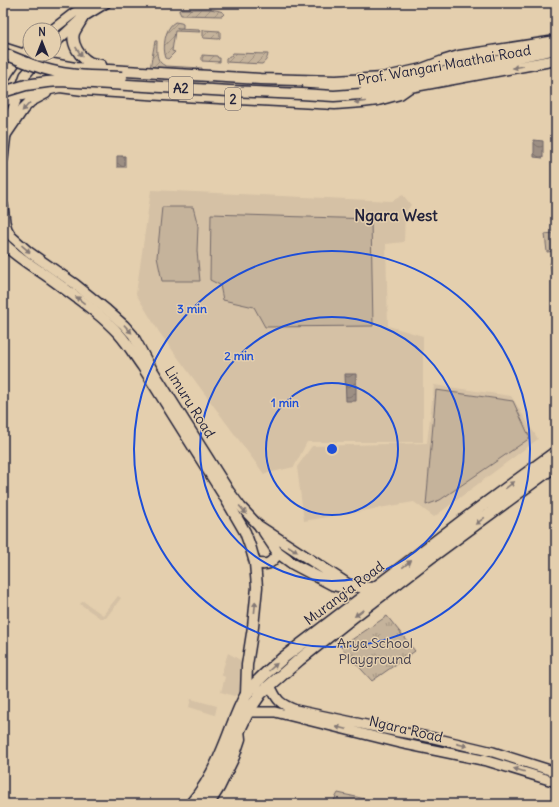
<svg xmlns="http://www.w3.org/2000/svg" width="559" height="807" font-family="Delius,sans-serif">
<defs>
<pattern id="park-tufts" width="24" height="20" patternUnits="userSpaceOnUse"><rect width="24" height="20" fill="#c5b39b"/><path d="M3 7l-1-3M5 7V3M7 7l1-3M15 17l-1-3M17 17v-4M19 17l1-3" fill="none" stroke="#a09180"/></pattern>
<pattern id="garden-furrows" width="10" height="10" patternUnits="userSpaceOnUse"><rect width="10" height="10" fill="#c5b39b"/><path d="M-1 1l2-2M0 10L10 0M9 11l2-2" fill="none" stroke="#a09180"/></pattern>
<pattern id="water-waves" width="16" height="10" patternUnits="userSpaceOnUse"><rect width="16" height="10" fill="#9d8f84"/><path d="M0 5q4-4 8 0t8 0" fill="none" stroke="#80746d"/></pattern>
</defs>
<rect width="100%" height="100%" fill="#e4cfae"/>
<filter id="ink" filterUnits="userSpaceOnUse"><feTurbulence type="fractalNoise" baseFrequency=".025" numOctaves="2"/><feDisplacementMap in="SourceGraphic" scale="8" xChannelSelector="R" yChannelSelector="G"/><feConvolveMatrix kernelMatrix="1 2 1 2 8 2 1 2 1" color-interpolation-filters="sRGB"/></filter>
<g filter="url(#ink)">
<!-- built -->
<path fill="#d5c1a5" d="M151 190 392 201 403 195 411 205 405 213 404 242 386 244 388 326 423 336V442H307L294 467 264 474 159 332 136 294Z
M434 385 511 396 538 439 434 517 414 502 304 521 297 467 312 446 427 443Z
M118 596 121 598 106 618H100L80 604 83 601 103 615Z
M228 653 242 661 240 693 234 696 221 692 225 677 221 675Z
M191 699 217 706 215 715 189 707Z"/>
<!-- grass -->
<path fill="#c5b39b" stroke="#746a6b" d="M162 207H193L198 226 197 251 200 281H162L157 257Z
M211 214 371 219 373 326 265 327 254 307 223 300 220 285 210 280Z
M553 233 556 251 547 252 545 234Z
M556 262V281H553L550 263Z
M436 390 513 401 530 438 440 500 426 505Z"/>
<!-- park -->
<path fill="url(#park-tufts)" stroke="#746a6b" d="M387 616 415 651 372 681 341 647Z
M338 793 388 804H332Z"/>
<!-- garden -->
<path fill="url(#garden-furrows)" stroke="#746a6b" d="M182 9C195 10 210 7 223 12L224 14 222 16 181 15 179 11V10Z
M175 22 181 23 183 24V28H177V29L199 30 200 32 175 31 172 51 175 52 168 59 166 58C162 48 165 27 175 22Z
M203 30 220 31V38L218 39 203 38Z
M155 41H157C157 51 155 62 166 66L202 68V70L150 69Z
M233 53 268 54C267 59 266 61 262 64L226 62V58H228L229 56H231Z
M202 55 217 56 218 58H220V62L202 61Z"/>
<!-- water -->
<path fill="url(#water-waves)" stroke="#6c6367" d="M534 140 543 141V158L534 157Z
M117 156H125V167H117Z
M345 374H356V401H346Z"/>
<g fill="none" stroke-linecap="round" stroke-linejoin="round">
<!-- tertiary casing -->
<g stroke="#22223b" stroke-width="11">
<path id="tertiary" d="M210 804 220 788 235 757 241 739 240 730"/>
</g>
<!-- secondary casing -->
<g stroke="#22223b" stroke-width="12">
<path id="secondary" d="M52 30 74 13 90 3
M54 44 83 17 106 3
M3 82C9 69 19 57 30 48
M3 159 6 134 10 117 25 75 44 54
M3 205 5 222 7 229 11 236 29 252 75 284 107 310 124 325 133 335 147 361 229 491 241 507 260 527
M270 685C277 701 280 704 296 710L399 732 434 738 493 752 556 772
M248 712H275L400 743 487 761 556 782"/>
</g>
<!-- primary casing -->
<g stroke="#22223b" stroke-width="13">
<path id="primary" d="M83 17C81 22 76 28 74 33 71 44 80 57 89 62 93 64 97 64 101 65
M3 48 53 64 75 68 260 79 336 81 382 78 422 69 443 61 459 56 556 41
M308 88H333L362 87 401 81 478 65 556 49
M361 94 410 87 556 60
M3 101 17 96 60 87 83 90 163 95 335 104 362 102 378 100 400 94 410 87
M6 134 23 109 31 101 46 93
M3 243C15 256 34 267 50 278 73 295 100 313 119 334 128 344 135 356 143 367L223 494 245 532 251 549 255 563 257 587 253 627 247 665 246 695
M260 527 349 585 359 587 376 588
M264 532 278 553 293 564 333 585 341 587 349 585
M255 563C268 566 271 564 278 553"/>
</g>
<!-- trunk casing -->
<g stroke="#22223b" stroke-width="14">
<path id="trunk" d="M191 804C205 788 215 769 223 749 231 731 236 712 246 695 255 681 270 670 283 658L482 506 556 452
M202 804 208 797 219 780 237 735 248 712 261 693 299 660 353 617 430 558 556 465"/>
</g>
<!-- tertiary -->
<use href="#tertiary" stroke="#e4cfae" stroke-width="8"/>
<!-- secondary -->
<use href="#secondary" stroke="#e4cfae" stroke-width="9"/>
<!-- primary -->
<use href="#primary" stroke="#e4cfae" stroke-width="10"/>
<!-- trunk -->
<use href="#trunk" stroke="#e4cfae" stroke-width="11"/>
<!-- primary-bridge casing -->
<g stroke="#22223b" stroke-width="13" stroke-linecap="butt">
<path id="primary-bridge" d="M3 53C19 60 36 67 53 71 75 77 100 76 122 77
M3 92 26 85 47 82 60 81 229 91 301 94 334 96 361 94"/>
</g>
<!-- primary-bridge -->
<use href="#primary-bridge" stroke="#e4cfae" stroke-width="10"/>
</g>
<!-- one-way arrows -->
<defs><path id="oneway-solid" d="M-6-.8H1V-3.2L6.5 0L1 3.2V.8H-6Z"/></defs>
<g fill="#837874">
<use href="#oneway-solid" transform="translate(79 52) rotate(56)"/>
<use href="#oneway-solid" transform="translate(518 67) rotate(169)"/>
<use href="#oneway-solid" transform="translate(360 102) rotate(175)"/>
<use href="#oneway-solid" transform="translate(26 107) rotate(133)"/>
<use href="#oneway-solid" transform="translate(26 249) rotate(41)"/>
<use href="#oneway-solid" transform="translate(80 300) rotate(-142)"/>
<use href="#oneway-solid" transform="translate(128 329) rotate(47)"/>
<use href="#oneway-solid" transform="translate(510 485) rotate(-37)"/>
<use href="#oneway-solid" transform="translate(243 510) rotate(50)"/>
<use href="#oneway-solid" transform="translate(480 521) rotate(144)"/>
<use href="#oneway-solid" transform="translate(293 549) rotate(33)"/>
<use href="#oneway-solid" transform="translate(407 564) rotate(-37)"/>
<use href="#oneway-solid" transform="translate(255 607) rotate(-84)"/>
<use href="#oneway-solid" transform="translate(359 613) rotate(143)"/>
<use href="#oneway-solid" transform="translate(273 667) rotate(-42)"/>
<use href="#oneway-solid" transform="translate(341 728) rotate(-166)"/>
<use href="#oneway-solid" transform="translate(462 745) rotate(13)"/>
<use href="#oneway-solid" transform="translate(519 770) rotate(-164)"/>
</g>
</g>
<!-- distance rings -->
<g fill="none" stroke="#1d4ed8" stroke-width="2">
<circle cx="332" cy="449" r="66"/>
<circle cx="332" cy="449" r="132"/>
<circle cx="332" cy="449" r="198"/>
</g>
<g text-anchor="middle" stroke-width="3" stroke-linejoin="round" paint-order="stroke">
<!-- shield labels -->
<g fill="#e4cfae" stroke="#5c565e" stroke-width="1">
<rect x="169" y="77" width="24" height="22" rx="3"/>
<rect x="225" y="88" width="16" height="22" rx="3"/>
</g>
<g font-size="13" font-weight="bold" fill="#22223b">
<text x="181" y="93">A2</text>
<text x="233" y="104">2</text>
</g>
<!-- street labels -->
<g font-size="14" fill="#22223b" stroke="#e4cfae">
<text transform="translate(444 65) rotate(-10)" y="5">Prof. Wangari Maathai Road</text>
<text transform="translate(190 402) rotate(58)" y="5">Limuru Road</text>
<text transform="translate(344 593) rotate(-37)" y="5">Murang'a Road</text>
<text transform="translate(406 729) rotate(13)" y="5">Ngara Road</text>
</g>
<!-- park labels -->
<g font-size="14" fill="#433f4e" stroke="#e4cfae">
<text x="375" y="648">Arya School<tspan x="375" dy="16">Playground</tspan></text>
</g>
<!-- quarter labels -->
<g font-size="16" font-weight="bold" fill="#22223b" stroke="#e4cfae">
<text x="396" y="221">Ngara West</text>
</g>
</g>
<circle cx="332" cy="449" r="6" fill="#1d4ed8" stroke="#e4cfae" stroke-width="2"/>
<g font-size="12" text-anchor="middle" font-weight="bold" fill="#1d4ed8" stroke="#e4cfae" stroke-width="3" stroke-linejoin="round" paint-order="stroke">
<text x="192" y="313">3 min</text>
<text x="239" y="360">2 min</text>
<text x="285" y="407">1 min</text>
</g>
<!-- margin -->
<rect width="559" height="807" fill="none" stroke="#e4cfae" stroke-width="16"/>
<rect x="8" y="8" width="543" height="791" fill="none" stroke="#22223b" stroke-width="1.5" filter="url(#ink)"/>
<!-- north arrow -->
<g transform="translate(42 42)"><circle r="19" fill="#e4cfae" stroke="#968a80"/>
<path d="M0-3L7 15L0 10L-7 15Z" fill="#22223b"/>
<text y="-6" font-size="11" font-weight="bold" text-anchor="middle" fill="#22223b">N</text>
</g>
</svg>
